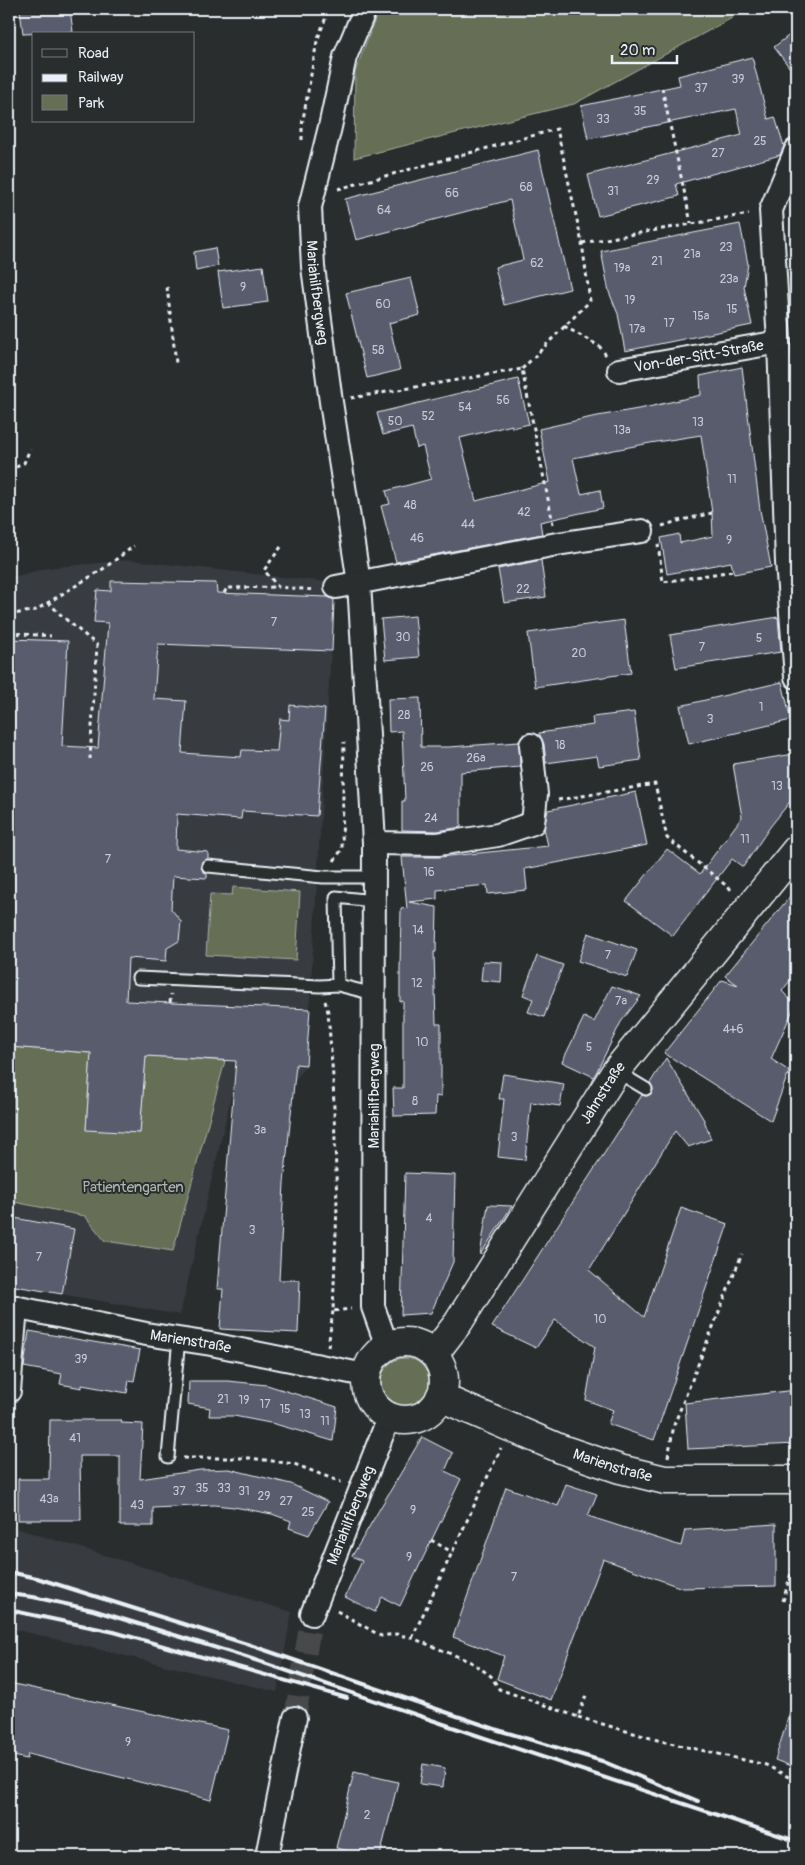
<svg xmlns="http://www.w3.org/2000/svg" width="805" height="1865" font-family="Pangolin,sans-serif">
<rect width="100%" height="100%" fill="#2a2d2e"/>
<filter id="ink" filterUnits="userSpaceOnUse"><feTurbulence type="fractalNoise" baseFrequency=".02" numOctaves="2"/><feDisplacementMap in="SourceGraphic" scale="10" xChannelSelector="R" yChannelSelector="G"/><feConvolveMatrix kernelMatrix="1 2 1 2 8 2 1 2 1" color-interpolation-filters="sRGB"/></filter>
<g filter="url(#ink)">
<!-- built -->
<path fill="#383b41" d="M129 560 335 583 306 1065 294 1082 235 1080 180 1315 9 1285V578L47 568Z
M9 1526 292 1612 277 1692 9 1628Z"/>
<!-- green -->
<path fill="#666e55" stroke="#a7b0a6" d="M379 9H728L732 18 574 104 354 158 355 72Z
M233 887 300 892 296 960 206 955 210 894 232 895Z
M9 1047 91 1053 86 1129 140 1133 146 1056 225 1061 173 1251 105 1241 85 1216 9 1201Z
M381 1382a24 24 0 1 1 48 0a24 24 0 1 1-48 0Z"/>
<!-- building -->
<path fill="#585b6d" stroke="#e8f1f8" d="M20 9H70L73 32 23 34Z
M796 30V76L774 47Z
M752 57 768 119 775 117 784 146 780 155 676 184 679 196 598 216 588 175 742 135 736 109 588 139 581 106 680 85 678 76Z
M538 150 570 289 504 305 495 267 523 260 510 200 356 240 345 199Z
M740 224 748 264 744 287 752 325 625 351 618 314 609 292 601 251Z
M215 248 218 266 196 271 194 252Z
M263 266 268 302 223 308 218 272Z
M411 278 420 315 389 323 400 370 367 378 346 293Z
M742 367 760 510 771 567 734 574 731 562 667 574 661 538 679 534 680 543 713 536 712 513 701 435 650 443 573 458 581 494 600 490 603 508 540 522 542 534 396 562 381 506 390 504 386 491 431 479 423 446 417 448 412 428 383 435 377 413 518 379 529 424 512 428V425L460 438 476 501 550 482 539 429 592 417 644 408 701 395 700 376Z
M541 560 546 597 504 603 498 569Z
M111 581 216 583 217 593 328 597 334 600 332 651 158 644 154 699 186 701 182 753 241 757 242 750 277 751 280 719 289 720 290 705 325 709 317 816 242 811 241 819 177 814 176 849 208 852V859L202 861 201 866 203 872 207 873V878L173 876 171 909 181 921 179 941 167 948 166 961 128 958 126 1001 310 1009 306 1065 296 1064 284 1183 279 1280H300L298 1333 220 1329 223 1289H217L236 1061 146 1056 140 1133 86 1130 91 1053 9 1047V639L68 641 62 746 98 748 108 623 94 622 97 590 111 591Z
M415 616 419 657 385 660 381 619Z
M778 617 781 652 676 668 670 635Z
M624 620 631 673 535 687 528 633Z
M782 682 791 720 689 744 680 706Z
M420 698 421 747H449L519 742 520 767 461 772V827L437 831 402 830V801H405L402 731 389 732 388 699Z
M634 712 641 760 599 766 597 756 546 763 544 744 539 733 593 725 592 717Z
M794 754 796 794 770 827 743 867 732 859 673 936 626 901 667 849 700 874 742 817 733 764Z
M636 792 647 845 525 869 527 890 488 894 487 885 437 890V899L409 902 437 907 436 952H434L436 1024H441V1097L436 1096 435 1115 394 1116 393 1088H403V1001L400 1002V970L401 908 407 909 402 857H440L548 846 544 828 548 810Z
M796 889V973L782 991 795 1005 771 1059 789 1071 771 1121 664 1053 722 980 738 985 725 976Z
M588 933 637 950 627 977 578 961Z
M537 956 563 965 544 1017 528 1012 533 999 523 995Z
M483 961 502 962 501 982 481 980Z
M612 986 641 996 621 1022 594 1077 562 1062 584 1017 594 1022Z
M666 1058 704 1120 711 1139 688 1147 675 1131 589 1270 644 1317 681 1208 728 1224 654 1440 608 1424 613 1410 586 1400 595 1347 555 1320 536 1348 492 1327 642 1095 646 1096 652 1093 653 1089 650 1083Z
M503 1074 564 1084 560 1106 531 1102 525 1160 498 1157 504 1099H499Z
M405 1173 455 1175 453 1262 431 1313 401 1315Z
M488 1205 512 1206 480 1255Z
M9 1217 74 1229 62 1294 9 1285Z
M29 1331 140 1350 134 1381 129 1380 127 1393 82 1385V1388L60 1384 62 1374 24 1367Z
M189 1381H228L267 1385 337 1407 333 1441 275 1424 234 1416H209L210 1408 188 1404Z
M796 1390V1444L688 1449 685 1403Z
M50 1420H122L121 1423 143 1424 140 1479 200 1470 229 1469 291 1484 328 1502 309 1535 289 1528 291 1521 272 1514 234 1507 214 1505 153 1508V1526H120V1456H80L81 1520H18V1479H49Z
M422 1437 453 1453 445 1471 461 1479 400 1606 382 1597 375 1612 345 1597 362 1561 352 1556Z
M566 1484 597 1494 588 1516 681 1546 685 1530 776 1524V1586L682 1588 603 1559 551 1700 497 1679 504 1656 453 1637 506 1487 558 1506Z
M9 1683 228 1730 211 1800 28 1754 27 1759 9 1755Z
M792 1705 796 1706V1768L775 1760Z
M423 1764 445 1768 443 1787 420 1784Z
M354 1772 398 1782 380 1856H370L336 1848Z"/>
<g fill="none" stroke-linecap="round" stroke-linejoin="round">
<!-- minor-tunnel -->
<path stroke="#464a4c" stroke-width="22" stroke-dasharray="22 11" stroke-linecap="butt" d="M295 1718 312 1614"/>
<!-- service casing -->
<g stroke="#e8f1f8" stroke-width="15">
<path id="service" d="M208 866 323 877H374
M138 978 320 986 338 985 374 994
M338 985 336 897 374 901
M616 1071 646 1089
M168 1457 179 1338"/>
</g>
<!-- minor casing -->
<g stroke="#e8f1f8" stroke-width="26">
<g id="minor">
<path id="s1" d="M365 9 345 57 330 127 310 207 313 267 331 402 359 583 366 699 374 843 373 1307 387 1346"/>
<path d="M796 150 771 210 779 342 787 562 796 677"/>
<path id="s2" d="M619 370 779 342"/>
<path d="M336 587 557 544 642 531"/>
<path d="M374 843 438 844 498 835 533 823 536 794 531 745"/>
<path id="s3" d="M9 1306 146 1334 211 1344 365 1375"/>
<path d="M9 1391 16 1307"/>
<path id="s4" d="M312 1614 389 1417"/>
<path d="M267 1856 295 1718"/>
</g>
</g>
<!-- tertiary casing -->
<g stroke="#e8f1f8" stroke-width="31">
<g id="tertiary">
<circle cx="405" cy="1381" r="39"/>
<path id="s5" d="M434 1354 458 1323 616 1071 796 850"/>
<path id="s6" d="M440 1397 561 1449 620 1469 665 1480H796"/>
</g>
</g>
<!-- path -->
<path stroke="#e8f1f8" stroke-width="3" stroke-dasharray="4 4" stroke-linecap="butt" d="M662 88 691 223
M302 140V125L317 41 329 9
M338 189 557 129 582 243 749 214
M167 287 176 363
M564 326 599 346 606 355
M522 369 590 301 582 243
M351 398 522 369 553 524
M9 471 24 463 30 449
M662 526 678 521 712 513
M658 544 663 582 733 571
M281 547 264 570 278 587 315 590
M224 593 227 588 277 587
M48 602 63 617 97 645 90 759
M9 615 36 610 103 569 134 546
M9 633 51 636
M558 800 655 784 667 838 733 891
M334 861 342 849 344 742
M325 1001 328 1012 333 1077 337 1206 333 1311 351 1309
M170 1003 171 994
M328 1347 333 1311
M668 1457 674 1425 742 1254
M183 1458H250L294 1464 341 1482
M431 1540 452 1552
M783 1601 796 1556
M337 1611 381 1636 396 1634 412 1638 471 1662 491 1676 499 1689 578 1717 587 1693
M412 1638 501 1448
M578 1717 661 1741 766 1765 796 1781"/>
<!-- service -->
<use href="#service" stroke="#2a2d2e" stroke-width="11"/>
<!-- minor -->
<use href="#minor" stroke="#2a2d2e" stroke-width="22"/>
<!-- tertiary -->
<use href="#tertiary" stroke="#2a2d2e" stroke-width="28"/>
<!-- rail -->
<path stroke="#e8f1f8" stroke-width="4" d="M9 1572 37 1578 250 1645 498 1730 602 1761 698 1801
M9 1594 33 1597 93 1610 246 1657 470 1733 796 1841
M9 1610 114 1632 347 1698"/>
</g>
</g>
<g text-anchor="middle" stroke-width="4" stroke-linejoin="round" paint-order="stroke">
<!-- number labels -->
<g font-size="12" fill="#c4ccd5">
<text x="738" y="83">39</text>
<text x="701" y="92">37</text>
<text x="640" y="115">35</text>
<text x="603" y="123">33</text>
<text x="760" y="145">25</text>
<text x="718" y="157">27</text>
<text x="653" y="184">29</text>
<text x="526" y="191">68</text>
<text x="613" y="195">31</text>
<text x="452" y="197">66</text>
<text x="384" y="214">64</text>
<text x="726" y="251">23</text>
<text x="692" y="258">21a</text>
<text x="657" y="265">21</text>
<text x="537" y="267">62</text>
<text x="622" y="272">19a</text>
<text x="729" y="283">23a</text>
<text x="243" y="291">9</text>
<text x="630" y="304">19</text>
<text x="383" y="308">60</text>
<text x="732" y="313">15</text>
<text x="701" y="320">15a</text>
<text x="669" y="327">17</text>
<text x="637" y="333">17a</text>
<text x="378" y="354">58</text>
<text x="503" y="404">56</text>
<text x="465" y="411">54</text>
<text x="428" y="420">52</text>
<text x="395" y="425">50</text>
<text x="698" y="426">13</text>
<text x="622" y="434">13a</text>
<text x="732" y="483">11</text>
<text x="410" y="509">48</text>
<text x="524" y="516">42</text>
<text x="468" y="528">44</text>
<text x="417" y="542">46</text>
<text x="729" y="544">9</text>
<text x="523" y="593">22</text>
<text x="274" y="626">7</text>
<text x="403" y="641">30</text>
<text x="759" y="642">5</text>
<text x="702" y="651">7</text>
<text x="579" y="657">20</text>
<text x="761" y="711">1</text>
<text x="404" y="719">28</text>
<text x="710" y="723">3</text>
<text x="560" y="749">18</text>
<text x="476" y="762">26a</text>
<text x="427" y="771">26</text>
<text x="777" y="790">13</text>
<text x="431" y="822">24</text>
<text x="745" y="843">11</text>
<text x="108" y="863">7</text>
<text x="429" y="876">16</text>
<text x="418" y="934">14</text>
<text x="608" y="959">7</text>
<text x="417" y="987">12</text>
<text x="621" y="1005">7a</text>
<text x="733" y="1033">4+6</text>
<text x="422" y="1046">10</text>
<text x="589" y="1051">5</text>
<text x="415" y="1105">8</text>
<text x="260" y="1134">3a</text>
<text x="514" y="1141">3</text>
<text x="429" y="1222">4</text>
<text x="252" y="1234">3</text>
<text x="39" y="1261">7</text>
<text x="600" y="1323">10</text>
<text x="81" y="1363">39</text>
<text x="223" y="1403">21</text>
<text x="244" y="1404">19</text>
<text x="265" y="1408">17</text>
<text x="285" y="1413">15</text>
<text x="305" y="1418">13</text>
<text x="325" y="1425">11</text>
<text x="75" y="1442">41</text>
<text x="202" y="1492">35</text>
<text x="224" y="1492">33</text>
<text x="179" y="1495">37</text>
<text x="244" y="1495">31</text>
<text x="264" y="1500">29</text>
<text x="49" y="1503">43a</text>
<text x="286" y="1505">27</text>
<text x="137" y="1509">43</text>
<text x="413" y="1514">9</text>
<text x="308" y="1516">25</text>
<text x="409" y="1561">9</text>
<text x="514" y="1581">7</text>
<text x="128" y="1746">9</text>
<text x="367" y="1819">2</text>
</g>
<!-- street labels -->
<g font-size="15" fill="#e8f1f8" stroke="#2a2d2e">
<text dy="5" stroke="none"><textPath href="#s1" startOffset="292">Mariahilfbergweg</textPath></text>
<text dy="5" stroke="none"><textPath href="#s2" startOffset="81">Von-der-Sitt-Straße</textPath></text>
<text dy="5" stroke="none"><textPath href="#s5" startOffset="311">Jahnstraße</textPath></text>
<text transform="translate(374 1096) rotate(-90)" y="5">Mariahilfbergweg</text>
<text dy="5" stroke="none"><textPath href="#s3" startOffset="185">Marienstraße</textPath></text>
<text dy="5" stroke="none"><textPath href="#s6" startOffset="186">Marienstraße</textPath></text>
<text dy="5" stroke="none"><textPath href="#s4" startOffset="106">Mariahilfbergweg</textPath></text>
</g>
<!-- park labels -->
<g font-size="15" fill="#aeb6af" stroke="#2a2d2e">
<text x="133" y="1192">Patientengarten</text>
</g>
</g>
<!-- margin -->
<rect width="805" height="1865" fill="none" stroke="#2a2d2e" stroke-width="30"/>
<rect x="15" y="15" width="775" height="1835" fill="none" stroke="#e8f1f8" stroke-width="2" filter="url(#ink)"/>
<!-- legend -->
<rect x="32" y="32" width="162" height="90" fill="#2a2d2e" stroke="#767b7f"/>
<rect x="42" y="49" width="25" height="8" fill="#2a2d2e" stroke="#767b7f"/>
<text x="78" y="58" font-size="15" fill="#e8f1f8">Road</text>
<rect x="42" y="74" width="25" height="8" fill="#e8f1f8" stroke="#767b7f"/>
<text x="78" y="82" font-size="15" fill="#e8f1f8">Railway</text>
<rect x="42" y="95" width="25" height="15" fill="#666e55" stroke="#767b7f"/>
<text x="78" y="108" font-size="15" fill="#e8f1f8">Park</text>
<!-- scale -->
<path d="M612 55v8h65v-8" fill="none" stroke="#e8f1f8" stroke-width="2.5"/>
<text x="620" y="55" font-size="15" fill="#e8f1f8" stroke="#2a2d2e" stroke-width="4" paint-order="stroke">20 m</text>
</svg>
